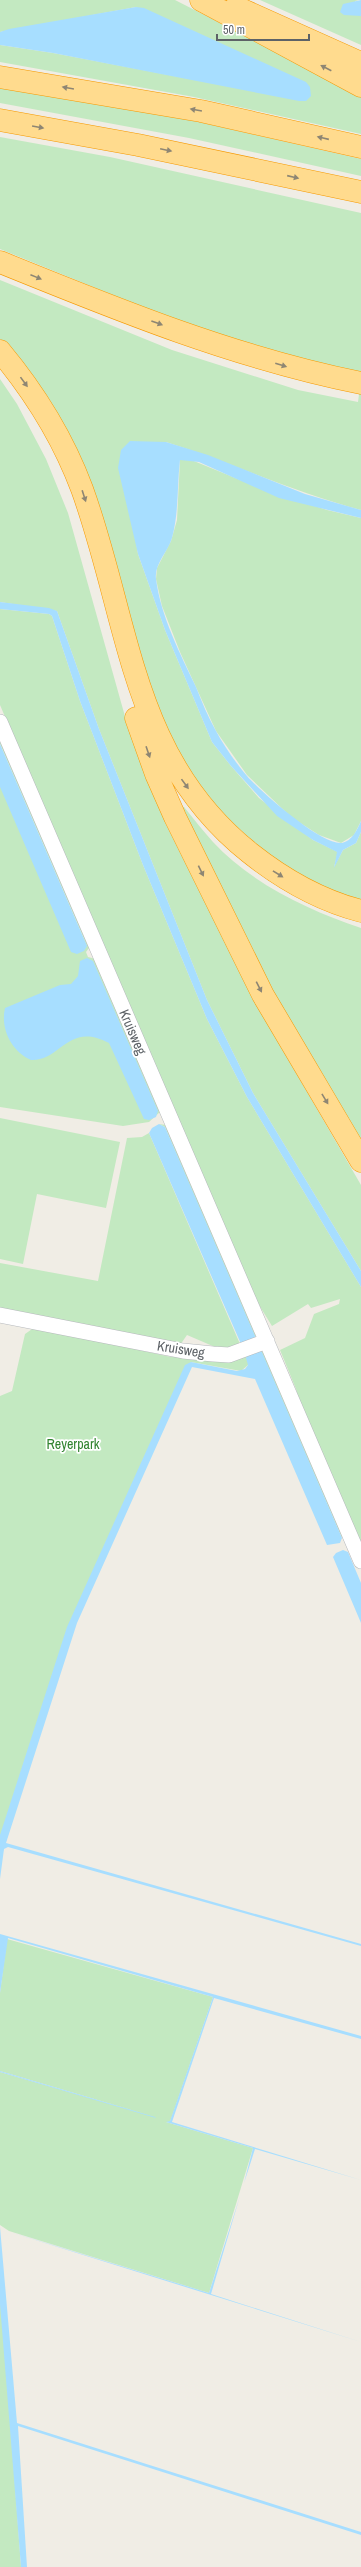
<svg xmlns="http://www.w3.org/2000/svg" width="361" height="2567" font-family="'Archivo Narrow',sans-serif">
<rect width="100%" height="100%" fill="#f0ede5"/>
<!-- green -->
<path fill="#c3e9c1" d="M0 0H175L361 95V134L194 97 0 62V45L53 53 306 101 136 7 0 32Z
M260 0H359L355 1 361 16V45Z
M0 84 199 122 361 159V176L189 138 0 103Z
M0 137 110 157 361 213V376L223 340 0 249Z
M0 280 172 350 298 390 358 402 361 379V510C294 492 232 463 166 442L133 523 138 554 165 630 212 742 231 766 259 798 313 840 338 852 334 867 343 850 356 843 361 832V903L334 893 283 867 211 804 172 743 138 652 15 355 0 339Z
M0 379 17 404 46 459 68 513 126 720 166 824 255 1002 361 1185V1271L253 1093 207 1000 99 729 57 611 0 602Z
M189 459 250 484 327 510 361 518V821L354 835 341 843 319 835 291 817 247 775 216 731 180 652 162 606 156 579 157 568 171 541 177 520 180 460Z
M0 609 49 614 52 616 80 701 143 865 207 1019 247 1097 361 1287V1549L301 1409 296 1389 280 1350 305 1338 314 1314 339 1304 340 1299 311 1308 308 1304 272 1326 259 1305H257L0 705Z
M0 734 89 948 86 952 88 957 96 959 160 1112 149 1122 123 1126 0 1107V767L87 946 0 744Z
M178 806 184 807C194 819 203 831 213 842 252 884 308 910 361 928V1149L297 1042Z
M0 1118 120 1142 106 1208 37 1194 23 1264 0 1259Z
M159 1124 166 1125 257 1331 254 1341 165 1127Z
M149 1133 240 1344V1349L215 1347 187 1335 180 1345 0 1309V1263L98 1281 127 1138 142 1137Z
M35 1327 171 1357 250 1352 248 1365 241 1371 191 1362 74 1619 0 1861V1396L12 1391 25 1334Z
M260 1351H264L344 1532 342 1538Z
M7 1939 213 1997 170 2122H166L253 2148 209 2293 9 2231 0 2225V2072L155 2117 0 2071V1993Z
M0 2280 21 2567H0Z"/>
<!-- water -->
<path fill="#a7deff" d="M361 0V16L344 15 340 12 343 4Z
M136 7 144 8 306 82 310 87 311 96 306 101H299L53 53 0 45V32L9 29Z
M130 441 166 442 208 455 305 494 361 510V518L279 498 199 462 180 460C177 486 179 512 172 538 168 552 154 564 156 579 161 617 180 653 196 687 202 702 208 717 216 731 224 746 236 763 247 776 260 791 322 846 342 843 352 841 357 830 361 821V832L356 843 343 850 334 868 337 852 313 840 277 816 231 766 212 742 165 630 138 554 118 468 121 450Z
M0 602 49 608 57 611 99 729 207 1000 253 1093 361 1271V1287L247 1097 207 1019 143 865 80 701 52 616 49 614 0 609Z
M0 744 87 946 84 951 77 954 71 952 0 787Z
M87 958 93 961 158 1111 156 1117 149 1120 144 1119 109 1043C68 1021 61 1061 31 1060 12 1052 0 1029 5 1008L60 985 71 984 78 976 80 961Z
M159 1124 165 1127 342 1538 340 1543 327 1545 255 1379 192 1367 77 1623 6 1843 361 1944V1946L8 1847 4 1849 0 1879V1835L67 1627 185 1365 191 1362 237 1371 245 1369 248 1365 246 1358 249 1352 241 1344 149 1133 152 1128Z
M343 1550 348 1552 361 1583V1623L333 1557 336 1553Z
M0 1934 361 2036V2039L214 1998 172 2122 361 2180 255 2149 244 2183 253 2148 166 2122 170 2121 213 1997 8 1938 0 1993Z
M0 2071 155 2117 156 2118 0 2072Z
M240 2196 211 2294 361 2342 10 2232 209 2293Z
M0 2227 17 2423 361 2532V2535L18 2426 27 2567H21L0 2304Z"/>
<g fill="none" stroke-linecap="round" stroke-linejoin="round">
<!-- street casing -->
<g stroke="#b6b9bd" stroke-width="16">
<path id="street" d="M0 722 361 1561
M0 1315 183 1351 213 1354 229 1355 267 1341"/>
</g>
<!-- highway casing -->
<g stroke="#f69900" stroke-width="23">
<path id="highway" d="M201 0 361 86
M236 7 361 63
M0 77 201 111 361 147
M0 120 138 145 361 192
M0 262C118 310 236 358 361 383
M0 351C35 393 63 438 82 489 130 621 130 758 250 853 284 880 319 900 361 911
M136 718 156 774 175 817 263 995 361 1161"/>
</g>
<!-- street -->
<use href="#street" stroke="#fff" stroke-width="15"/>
<!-- highway -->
<use href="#highway" stroke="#ffdb8e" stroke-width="22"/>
</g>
<!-- one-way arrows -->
<defs><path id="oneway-solid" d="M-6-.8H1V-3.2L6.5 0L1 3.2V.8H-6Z"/></defs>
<g fill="#8e8673">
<use href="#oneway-solid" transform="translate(326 68) rotate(-153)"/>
<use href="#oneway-solid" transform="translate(68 88) rotate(-170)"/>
<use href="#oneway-solid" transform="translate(196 110) rotate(-170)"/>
<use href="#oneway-solid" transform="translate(38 127) rotate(10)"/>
<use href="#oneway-solid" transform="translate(323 138) rotate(-167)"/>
<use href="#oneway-solid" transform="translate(166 150) rotate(12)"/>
<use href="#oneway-solid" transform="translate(293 177) rotate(13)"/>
<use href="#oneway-solid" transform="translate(36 277) rotate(22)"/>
<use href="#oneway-solid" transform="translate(157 323) rotate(20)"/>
<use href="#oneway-solid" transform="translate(281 365) rotate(17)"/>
<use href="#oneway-solid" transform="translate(24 382) rotate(54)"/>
<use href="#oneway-solid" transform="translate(84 496) rotate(72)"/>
<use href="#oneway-solid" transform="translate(148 752) rotate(71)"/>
<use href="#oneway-solid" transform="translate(185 784) rotate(54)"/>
<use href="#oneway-solid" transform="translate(201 871) rotate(64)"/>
<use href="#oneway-solid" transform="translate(278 874) rotate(32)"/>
<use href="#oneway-solid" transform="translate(259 987) rotate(63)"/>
<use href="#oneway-solid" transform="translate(325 1099) rotate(59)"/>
</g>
<g text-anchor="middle" stroke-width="3.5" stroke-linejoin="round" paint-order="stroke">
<!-- street labels -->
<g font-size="14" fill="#5d6267" stroke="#fff">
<text transform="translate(133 1032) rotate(67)" y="5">Kruisweg</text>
<text transform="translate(181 1349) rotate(9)" y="5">Kruisweg</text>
</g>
<!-- park labels -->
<g font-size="14" fill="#30832f" stroke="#fff">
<text x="73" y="1449">Reyerpark</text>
</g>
</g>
<!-- scale -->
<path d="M217 34v6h92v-6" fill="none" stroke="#5d6267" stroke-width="2"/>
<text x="223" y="34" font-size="12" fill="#5d6267" stroke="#ffffff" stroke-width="3" paint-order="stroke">50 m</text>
</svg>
